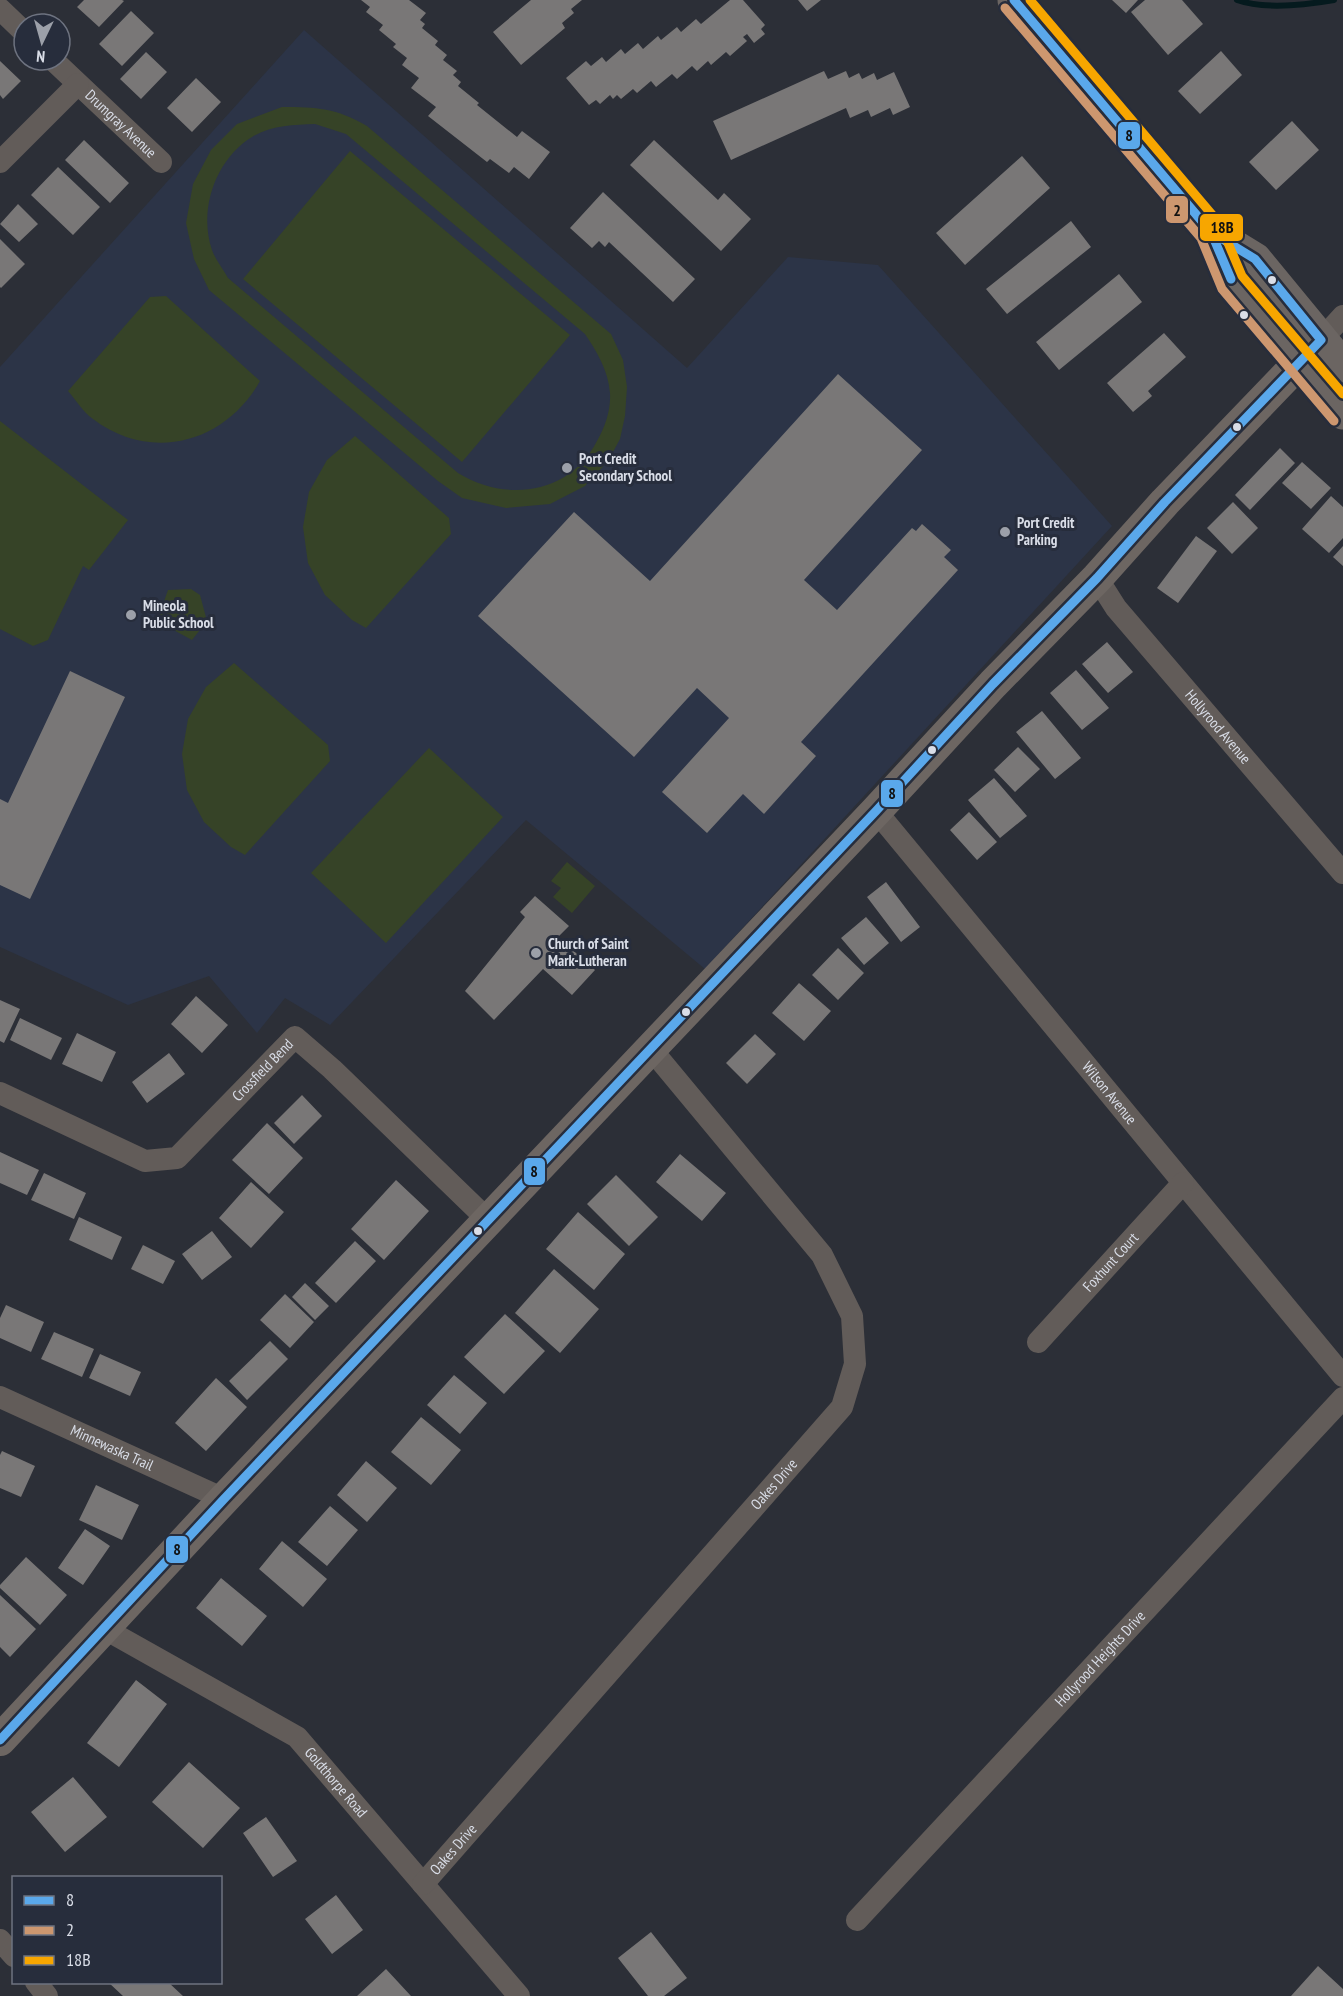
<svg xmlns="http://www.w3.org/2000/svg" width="1343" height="1996" font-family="'PT Sans Narrow',sans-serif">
<rect width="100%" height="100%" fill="#2c2f37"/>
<!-- built -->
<path fill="#2c3447" d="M304 30 687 368 788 257 878 265 1112 526 705 969 526 820 330 1025 285 998 257 1033 209 976 128 1005 0 947V367Z"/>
<!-- green -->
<path fill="#364327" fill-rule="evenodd" d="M282 107C317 107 336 108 367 126L611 334 623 360 627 387 625 416 620 439 608 461 585 486 550 504 506 508 462 498 438 481 209 290 194 259 186 223 193 184 211 150 237 124ZM315 124 346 134 585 334C597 352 608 370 610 393 611 410 605 427 597 441 570 494 507 503 458 473L228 278C223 269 215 259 212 250 198 209 216 159 252 137 272 125 293 125 315 124Z
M350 151 570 335 462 462 243 279Z
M166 296 260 381C225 443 151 463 93 419 83 412 76 400 68 391L150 297Z
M0 421 128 520 89 570 83 566 48 640 33 646 0 629Z
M355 436 449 518 451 534 366 628 352 620 325 595 308 563 303 527 309 492 327 460Z
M191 589 200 595 207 621 192 640 157 621 168 590Z
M234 663 328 745 330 761 245 855 231 847 204 822 187 790 182 754 188 719 206 687Z
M429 748 503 817 386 943 311 873Z
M567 862 595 886 572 913 553 897 561 888 551 881Z"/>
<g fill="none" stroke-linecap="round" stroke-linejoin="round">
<!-- stream -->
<path stroke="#051a1e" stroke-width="6" d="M1237 0C1265 10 1305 5 1334 0"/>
</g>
<!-- building -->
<path fill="#797777" d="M84 0H122L124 1 99 27 77 7Z
M361 0H409L426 13 420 20 425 24 422 28 438 41 435 45 447 55 443 60 457 71 453 75 461 82 458 86 479 103 477 105 517 137 522 131 550 152 529 179 514 167 509 173 490 159 487 162 428 116 436 107 411 88 419 78 402 65 407 58 393 47 396 44 379 30 383 25 366 12 370 7Z
M531 0H582L571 9 574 13 562 23 565 28 521 65 493 32Z
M730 0H743L765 25 761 29 765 34 754 43 747 34 743 37 747 41 730 56 726 52 711 65 708 61 697 71 692 66 677 79 672 74 656 87 651 81 637 93 633 89 621 99 617 95 613 99 610 95 600 104 596 100 589 105 566 78 586 61 591 66 602 57 606 62 621 49 625 54 638 43 643 49 658 36 661 40 677 27 681 32 696 19 701 24Z
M798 0H821L807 11Z
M1112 0H1138L1126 13Z
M1145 0H1182L1203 24 1168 55 1131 12Z
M131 11 154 33 122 66 99 44Z
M1221 51 1242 75 1200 114 1178 91Z
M146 52 167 72 141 99 120 79Z
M0 61 21 81 3 99 0 95Z
M824 71 828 79 846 71 849 78 859 73 862 79 874 73 877 80 894 72 910 107 893 115 890 108 871 117 868 110 850 118 846 108 731 160 713 121Z
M196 78 221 102 192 132 167 108Z
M1292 121 1319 150 1276 190 1249 162Z
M84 140 129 183 110 203 65 160Z
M654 140 718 200 724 193 751 219 721 251 630 165Z
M1022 156 1050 188 965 265 936 233Z
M58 167 100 207 73 235 31 195Z
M603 192 695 279 673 302 609 242 605 247 599 241 592 248 570 228Z
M18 204 38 224 19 242 0 224Z
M1071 221 1091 247 1007 314 986 289Z
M0 239 25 264 1 288 0 287Z
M1119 274 1142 302 1059 370 1036 342Z
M1164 333 1186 357 1148 391 1152 396 1133 412 1107 383Z
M838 374 922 450 804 580 837 610 912 528 916 531 922 524 951 550 944 557 958 570 801 742 816 756 764 814 743 794 707 833 662 792 729 718 697 688 634 757 478 616 574 512 650 581Z
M1280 448 1295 463 1250 510 1235 495Z
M1302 462 1331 488 1311 509 1282 483Z
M1331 496 1343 507V538L1329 553 1302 529Z
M1233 502 1258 528 1232 554 1207 528Z
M1196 536 1217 551 1178 603 1157 588Z
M1343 546V566L1333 557Z
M1107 642 1133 672 1108 693 1082 664Z
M1076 670 1109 708 1082 730 1050 693Z
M70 671 125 697 30 899 0 885V799L8 803Z
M1042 711 1081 758 1055 779 1016 732Z
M1018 747 1040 769 1015 792 994 770Z
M994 778 1027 816 1000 838 968 800Z
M969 812 997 842 977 860 950 830Z
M886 882 920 927 901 942 867 897Z
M535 896 569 926 558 937 595 970 572 995 543 969 494 1020 465 991 525 917 520 912Z
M866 917 889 943 864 965 841 938Z
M838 948 864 973 838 1000 812 975Z
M799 983 831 1011 804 1041 772 1013Z
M196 996 228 1025 202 1053 171 1024Z
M0 1000 20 1009 4 1043 0 1041Z
M20 1018 62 1038 51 1060 10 1040Z
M77 1033 116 1052 102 1082 62 1064Z
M755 1034 776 1054 747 1084 726 1063Z
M169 1053 185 1074 147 1103 132 1082Z
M302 1095 322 1116 294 1144 274 1123Z
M267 1123 303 1158 269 1194 232 1160Z
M0 1152 39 1170 27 1195 0 1183Z
M680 1154 726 1193 702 1221 656 1182Z
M44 1173 86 1193 74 1219 31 1200Z
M616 1175 658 1217 629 1246 587 1204Z
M396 1180 429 1211 384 1260 351 1229Z
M251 1182 284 1212 251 1248 219 1218Z
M578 1212 625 1254 594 1290 546 1249Z
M79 1217 122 1237 112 1260 69 1240Z
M212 1231 232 1257 202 1280 182 1254Z
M355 1241 376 1261 336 1303 315 1283Z
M143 1245 175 1261 163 1284 131 1269Z
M554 1269 599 1309 560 1353 515 1313Z
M305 1283 329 1306 315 1320 292 1297Z
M285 1294 314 1322 290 1348 260 1320Z
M6 1305 44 1322 31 1352 0 1338V1318Z
M505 1314 545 1351 504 1394 464 1357Z
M54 1332 94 1349 82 1377 41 1359Z
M270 1341 288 1359 247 1400 229 1381Z
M100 1354 141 1372 130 1396 89 1378Z
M454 1375 487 1403 460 1434 427 1405Z
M216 1378 247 1407 206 1451 175 1423Z
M421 1417 461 1450 431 1485 391 1452Z
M2 1451 35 1466 21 1497 0 1488V1455Z
M366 1461 397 1488 367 1522 337 1495Z
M96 1485 139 1505 122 1540 79 1520Z
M330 1506 358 1530 327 1566 298 1542Z
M85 1529 110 1546 83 1585 58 1568Z
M282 1541 327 1579 303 1607 259 1569Z
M26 1557 67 1595 40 1625 0 1588V1585Z
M221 1578 267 1616 242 1646 196 1608Z
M0 1595 36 1629 10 1657 0 1647Z
M136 1680 167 1704 119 1767 87 1743Z
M189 1762 240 1808 203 1848 152 1802Z
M73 1777 107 1817 65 1852 31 1812Z
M266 1817 297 1861 273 1877 243 1833Z
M336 1895 363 1930 332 1954 305 1919Z
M651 1932 687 1978 664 1996H648L618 1958Z
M1318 1966 1343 1989V1996H1291Z
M386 1969 411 1996H357Z
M108 1982H168L183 1996H123Z"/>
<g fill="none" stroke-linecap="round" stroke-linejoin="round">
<!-- street -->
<g stroke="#625c59" stroke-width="22">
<path d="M0 9 24 32"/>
<path id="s1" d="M53 60 161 162"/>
<path d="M0 162 78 84"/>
<path d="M1321 340 1343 316"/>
<path id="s2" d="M1097 578 1116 608 1343 873"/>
<path id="s3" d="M876 811 1343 1376"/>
<path id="s4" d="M0 1093 145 1161 177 1158 295 1037 332 1069 489 1221"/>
<path id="s5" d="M1038 1342 1183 1183"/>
<path id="s6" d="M0 1397 224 1499"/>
<path id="s7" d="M105 1629 297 1737 519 1996"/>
<path id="s8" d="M423 1884 842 1407 855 1364 852 1316 822 1255 651 1049"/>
<path id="s9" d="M857 1920 1343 1398"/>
<path d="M0 1940 14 1956"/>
<path d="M36 1982 47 1996"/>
</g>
<!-- secondary -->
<path stroke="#6d6662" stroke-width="32" d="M0 1740 224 1499 876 811 993 684 1097 578 1165 502 1319 342"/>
<!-- primary -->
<path stroke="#6b6562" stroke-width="33" d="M1014 0 1211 232 1232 282 1343 413
M1211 232 1255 259 1343 366"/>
<!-- bus-1 casing -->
<g stroke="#272d3c" stroke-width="14">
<path id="bus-1" d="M1014 0 1211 232 1231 279
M0 1740 224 1499 876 811 993 684 1097 578 1165 502 1321 340 1255 259 1211 232"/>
</g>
<!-- bus-2 casing -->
<g stroke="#272d3c" stroke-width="14">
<path id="bus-2" d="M1005 8 1201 238 1222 289 1334 421"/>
</g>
<!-- bus-3 casing -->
<g stroke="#272d3c" stroke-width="14">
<path id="bus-3" d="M1030 0 1220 224 1242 276 1343 394"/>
</g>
<!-- bus-1 -->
<use href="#bus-1" stroke="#5aa8eb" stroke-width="9"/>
<!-- bus-2 -->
<use href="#bus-2" stroke="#cd976f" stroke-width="9"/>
<!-- bus-3 -->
<use href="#bus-3" stroke="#f7a600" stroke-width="9"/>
</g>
<!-- markers -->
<g fill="#d9dde7" stroke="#272d3c" stroke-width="2">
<circle cx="1272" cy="280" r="5"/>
<circle cx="1244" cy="315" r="5"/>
<circle cx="1237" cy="427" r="5"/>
<circle cx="932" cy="750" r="5"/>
<circle cx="686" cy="1012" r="5"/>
<circle cx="478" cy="1231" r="5"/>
</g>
<g fill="#9ca0a9" stroke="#272d3c" stroke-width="2">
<circle cx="567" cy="468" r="6"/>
<circle cx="1005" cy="532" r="6"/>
<circle cx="131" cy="615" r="6"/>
<circle cx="536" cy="953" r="6"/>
</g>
<g text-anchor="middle" stroke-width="6" stroke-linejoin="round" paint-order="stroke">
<!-- street labels -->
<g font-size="15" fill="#d9dde7" stroke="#272d3c">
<text dy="5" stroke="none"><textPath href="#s1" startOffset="93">Drumgray Avenue</textPath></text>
<text dy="5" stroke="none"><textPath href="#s2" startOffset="192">Hollyrood Avenue</textPath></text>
<text dy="5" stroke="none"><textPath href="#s4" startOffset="315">Crossfield Bend</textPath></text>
<text dy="5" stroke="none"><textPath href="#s3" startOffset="366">Wilson Avenue</textPath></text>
<text dy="5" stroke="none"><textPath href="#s5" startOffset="108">Foxhunt Court</textPath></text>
<text dy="5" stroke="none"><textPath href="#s6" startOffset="123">Minnewaska Trail</textPath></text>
<text dy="5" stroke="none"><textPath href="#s8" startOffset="532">Oakes Drive</textPath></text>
<text dy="5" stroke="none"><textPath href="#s9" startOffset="357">Hollyrood Heights Drive</textPath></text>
<text dy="5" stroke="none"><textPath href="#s7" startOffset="280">Goldthorpe Road</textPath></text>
<text dy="5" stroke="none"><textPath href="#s8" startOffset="46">Oakes Drive</textPath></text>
</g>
<!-- poi labels -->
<g font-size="15" font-weight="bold" fill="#d9dde7" stroke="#272d3c" text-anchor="start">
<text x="579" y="464">Port Credit<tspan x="579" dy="17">Secondary School</tspan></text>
<text x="1017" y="528">Port Credit<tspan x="1017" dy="17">Parking</tspan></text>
<text x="143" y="611">Mineola<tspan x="143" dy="17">Public School</tspan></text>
<text x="548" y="949">Church of Saint<tspan x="548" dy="17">Mark-Lutheran</tspan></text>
</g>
</g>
<g stroke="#272d3c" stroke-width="2">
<rect x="1117" y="121" width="24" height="29" rx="6" fill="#5aa8eb"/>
<rect x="1165" y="195" width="24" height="29" rx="6" fill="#cd976f"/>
<rect x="1199" y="213" width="45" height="29" rx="6" fill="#f7a600"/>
<rect x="880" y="779" width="24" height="29" rx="6" fill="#5aa8eb"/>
<rect x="523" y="1157" width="23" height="29" rx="6" fill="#5aa8eb"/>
<rect x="165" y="1535" width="24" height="29" rx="6" fill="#5aa8eb"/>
</g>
<g font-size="16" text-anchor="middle" font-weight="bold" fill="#111">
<text x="1129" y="141">8</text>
<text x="1177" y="216">2</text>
<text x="1222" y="233">18B</text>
<text x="892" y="799">8</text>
<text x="534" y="1177">8</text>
<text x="177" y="1555">8</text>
</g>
<!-- legend -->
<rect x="12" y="1876" width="210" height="108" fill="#272d3c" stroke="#6e7380" stroke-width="1.5"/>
<rect x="24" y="1896" width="30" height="9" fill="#5aa8eb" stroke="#6e7380" stroke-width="1.5"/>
<text x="66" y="1906" font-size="18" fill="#d9dde7">8</text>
<rect x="24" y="1926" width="30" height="9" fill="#cd976f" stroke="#6e7380" stroke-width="1.5"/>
<text x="66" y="1936" font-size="18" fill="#d9dde7">2</text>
<rect x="24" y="1956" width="30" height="9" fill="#f7a600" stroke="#6e7380" stroke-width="1.5"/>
<text x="66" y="1966" font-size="18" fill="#d9dde7">18B</text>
<!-- north arrow -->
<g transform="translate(42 42) rotate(185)"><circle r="28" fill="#272d3c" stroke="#6e7380" stroke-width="1.5"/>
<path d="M0-4.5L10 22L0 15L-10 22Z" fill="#9ca0a9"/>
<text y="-9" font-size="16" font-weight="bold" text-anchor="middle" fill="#d9dde7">N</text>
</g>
</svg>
